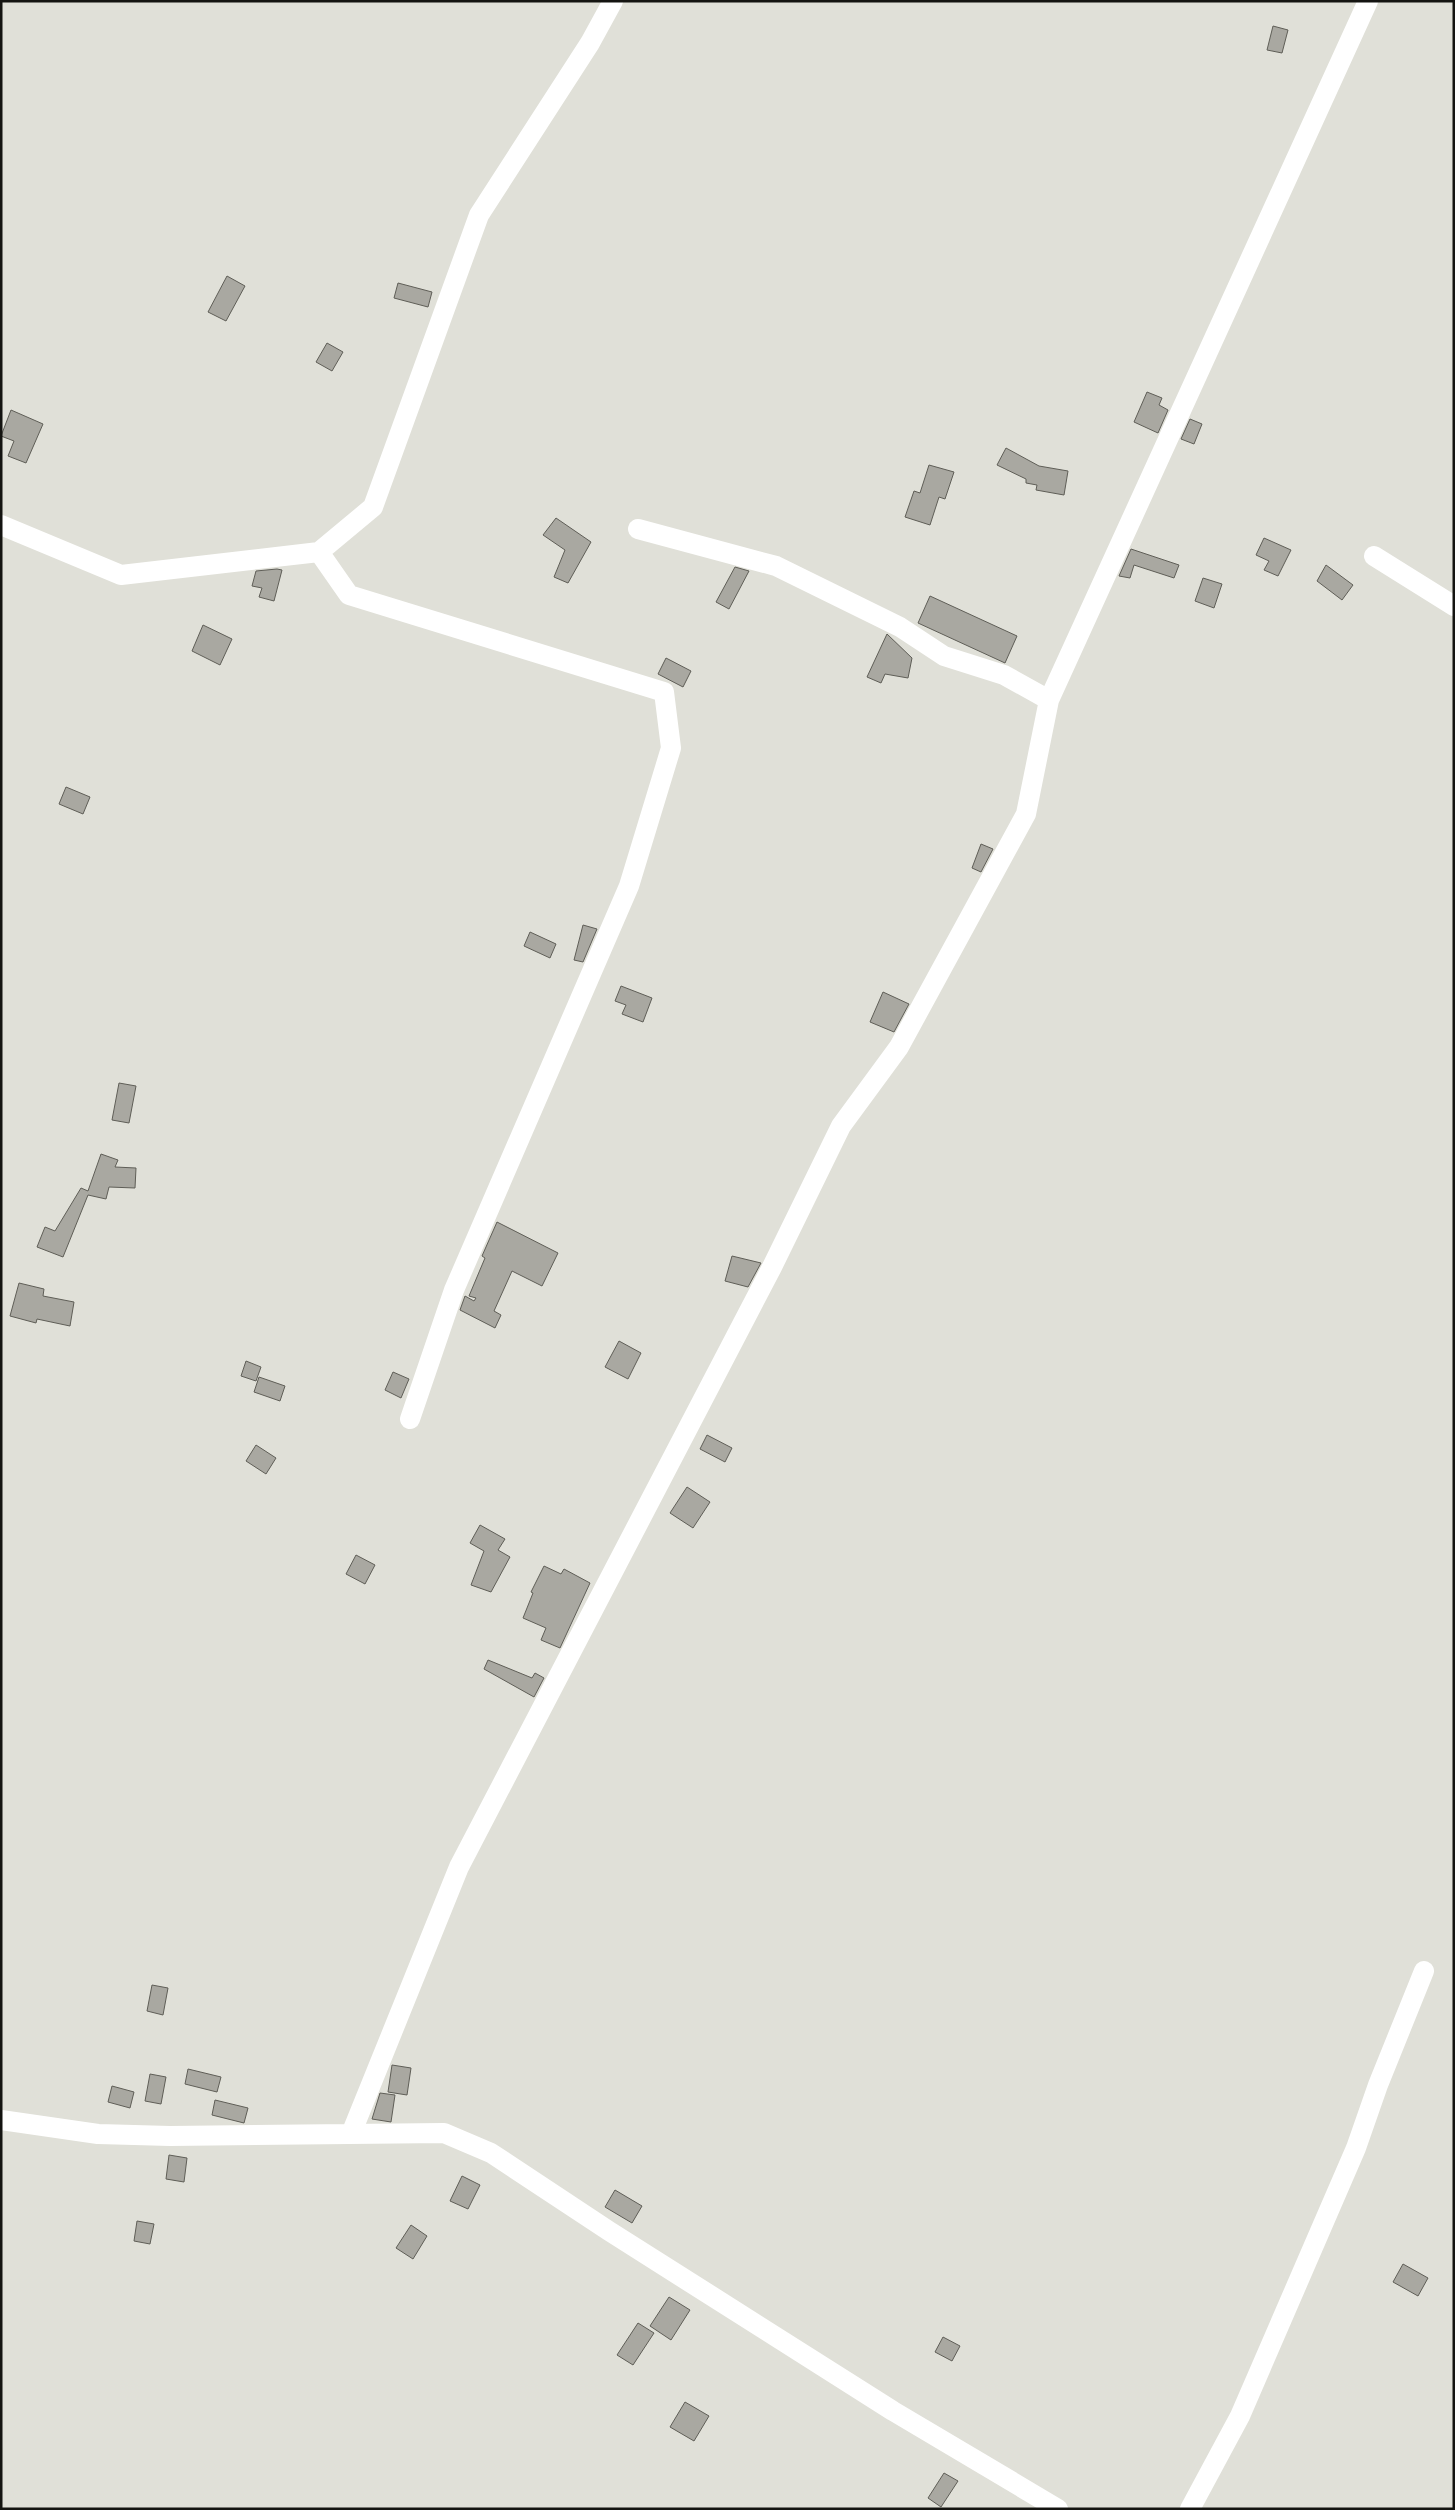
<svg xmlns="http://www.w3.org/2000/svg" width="1455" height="2510" font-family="Montserrat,sans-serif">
<rect width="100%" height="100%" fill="#e0e0d8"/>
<!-- building -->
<path fill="#a9a8a1" stroke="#5f5e57" d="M1273 26 1288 30 1282 53 1267 50Z
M227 276 245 286 226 321 208 312Z
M398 283 432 292 428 307 394 298Z
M327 343 343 352 332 371 316 362Z
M1147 392 1162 398 1159 405 1168 410 1158 433 1134 422Z
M11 410 43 424 26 463 8 456 14 441 1 436Z
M1190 419 1202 424 1194 444 1181 439Z
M1006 448 1039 466 1068 471 1064 495 1036 490 1037 485 1026 483V479L997 465Z
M929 465 954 472 945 499 939 497 930 525 905 517 914 491 920 493Z
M556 518 591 542 568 583 554 577 565 550 543 535Z
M1264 538 1291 550 1278 576 1264 570 1269 561 1256 555Z
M1131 549 1179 565 1174 578 1134 565 1130 578 1119 576Z
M1326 565 1353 585 1342 600 1317 581Z
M735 567 749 571 729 609 716 602Z
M277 569 282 570 274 601 259 597 262 588 252 586 256 571Z
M1203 578 1222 584 1214 608 1195 601Z
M930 596 1017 636 1005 663 918 623Z
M203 625 232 639 220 665 192 651Z
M887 634 912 658 908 678 885 674 881 683 867 677Z
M666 658 691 671 683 687 658 674Z
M66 787 90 797 83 814 59 804Z
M981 844 993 849 981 872 972 868Z
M583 925 597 929 583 962 574 960Z
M530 932 556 944 550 958 524 946Z
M621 986 652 998 643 1022 622 1014 626 1005 615 1001Z
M883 992 909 1004 894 1032 870 1022Z
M119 1083 136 1086 129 1123 112 1120Z
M101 1154 118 1160 115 1167 136 1168 135 1188 109 1187 106 1199 88 1195 63 1257 37 1247 45 1227 55 1231 81 1188 88 1191Z
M497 1222 558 1253 542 1286 512 1271 494 1311 501 1315 495 1328 460 1310 465 1296 474 1301 476 1298 469 1296 485 1258 482 1256Z
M732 1256 761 1263 748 1287 725 1281Z
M19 1283 44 1289 43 1296 74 1302 70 1326 37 1319 36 1323 10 1316Z
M619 1341 641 1353 628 1379 605 1367Z
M246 1361 261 1367 256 1381 241 1376Z
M393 1372 409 1379 401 1398 385 1390Z
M259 1377 285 1386 280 1401 254 1392Z
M707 1435 732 1448 725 1462 700 1449Z
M256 1445 276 1458 266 1474 246 1461Z
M687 1487 710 1502 693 1528 670 1513Z
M480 1525 505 1539 498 1550 510 1557 491 1592 471 1585 484 1551 470 1543Z
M356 1555 375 1565 365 1584 346 1574Z
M544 1566 561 1574 564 1569 590 1583 560 1648 541 1640 546 1628 523 1618 533 1593 531 1592Z
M488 1660 532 1678 535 1673 544 1678 534 1697 484 1669Z
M152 1985 168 1988 163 2015 147 2011Z
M392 2065 411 2068 407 2095 388 2092Z
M188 2069 221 2077 217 2092 185 2084Z
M150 2074 166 2077 161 2104 145 2101Z
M112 2086 134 2092 130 2108 108 2102Z
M380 2093 395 2095 391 2122 372 2119Z
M215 2100 248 2108 244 2123 212 2115Z
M169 2155 187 2158 184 2182 166 2179Z
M462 2176 480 2185 468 2209 450 2201Z
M615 2190 642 2206 632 2223 605 2207Z
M137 2221 154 2224 150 2244 134 2241Z
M411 2225 427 2236 413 2259 396 2248Z
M1403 2264 1428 2278 1418 2296 1393 2282Z
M669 2297 690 2310 671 2340 650 2326Z
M638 2323 654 2333 633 2365 617 2355Z
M943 2337 960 2346 952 2361 935 2352Z
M685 2402 709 2416 694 2441 670 2427Z
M944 2473 958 2481 941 2507 928 2498Z"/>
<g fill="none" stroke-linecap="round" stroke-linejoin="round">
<!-- minor -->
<path stroke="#fff" stroke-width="20" d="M1 525 121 575 319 552 349 595 664 692 671 748 629 886 454 1290 410 1419
M638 529 776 566 900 627 944 656 1004 675 1049 700
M319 552 373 507 479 215 590 43 613 1
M1374 556 1454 606
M1 2120 98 2134 170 2136 444 2133 491 2153 609 2231 893 2411 1058 2509
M351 2134 459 1867 772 1267 841 1126 899 1047 1026 814 1049 700 1368 1
M1190 2509 1240 2416 1356 2148 1378 2085 1424 1971"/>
</g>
<!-- border -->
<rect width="1455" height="2510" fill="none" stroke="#141411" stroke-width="5"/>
</svg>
